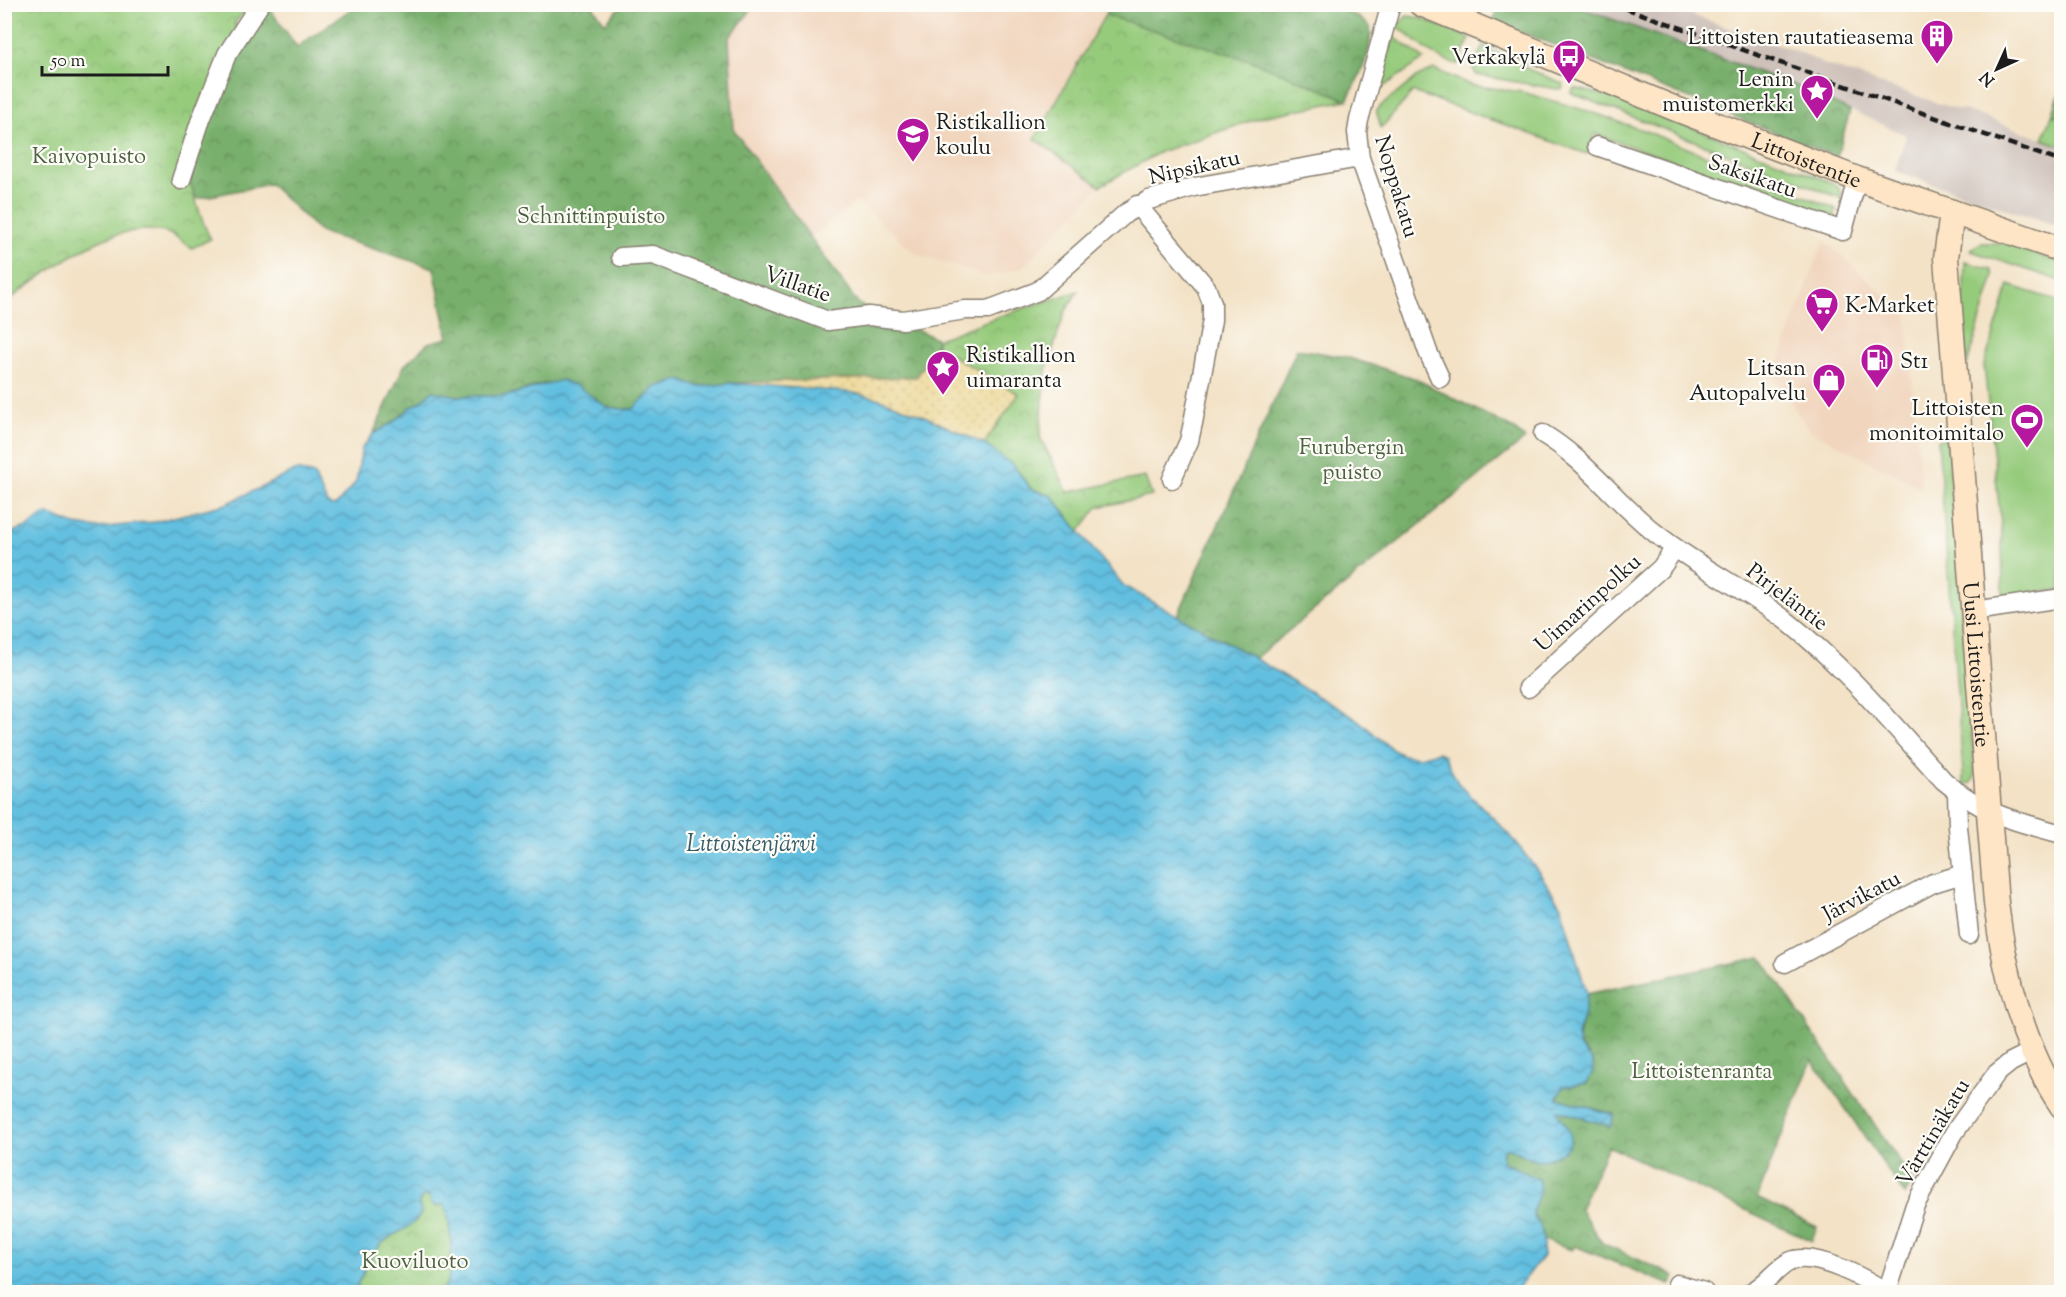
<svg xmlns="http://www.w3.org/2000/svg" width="2066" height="1297" font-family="'Sorts Mill Goudy',serif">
<defs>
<pattern id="forest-crowns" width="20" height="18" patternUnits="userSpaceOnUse" patternTransform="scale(1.5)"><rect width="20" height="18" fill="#78af6c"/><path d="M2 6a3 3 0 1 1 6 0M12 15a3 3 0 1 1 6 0" fill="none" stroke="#628e58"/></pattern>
<pattern id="sand-dots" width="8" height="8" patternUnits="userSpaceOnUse" patternTransform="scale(1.5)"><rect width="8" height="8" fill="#eeda9e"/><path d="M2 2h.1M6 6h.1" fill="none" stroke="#ccba88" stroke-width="1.8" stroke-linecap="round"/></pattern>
<pattern id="park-crowns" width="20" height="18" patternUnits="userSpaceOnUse" patternTransform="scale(1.5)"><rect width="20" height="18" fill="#96cb7c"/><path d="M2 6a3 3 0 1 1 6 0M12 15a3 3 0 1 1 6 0" fill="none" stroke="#81ae6b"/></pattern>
<pattern id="water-waves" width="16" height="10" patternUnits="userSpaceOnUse" patternTransform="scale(1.5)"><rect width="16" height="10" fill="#62bfe0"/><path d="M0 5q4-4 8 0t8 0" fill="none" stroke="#509ab5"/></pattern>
</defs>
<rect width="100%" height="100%" fill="#fdfcf7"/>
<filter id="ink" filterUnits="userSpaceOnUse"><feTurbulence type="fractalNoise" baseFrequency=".0167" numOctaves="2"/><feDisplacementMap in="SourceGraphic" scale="12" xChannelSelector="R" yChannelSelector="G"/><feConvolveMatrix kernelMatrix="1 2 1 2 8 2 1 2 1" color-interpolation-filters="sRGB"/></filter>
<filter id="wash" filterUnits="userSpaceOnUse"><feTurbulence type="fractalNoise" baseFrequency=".008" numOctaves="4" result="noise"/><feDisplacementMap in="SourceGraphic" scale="24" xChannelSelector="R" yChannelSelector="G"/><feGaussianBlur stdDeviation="1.35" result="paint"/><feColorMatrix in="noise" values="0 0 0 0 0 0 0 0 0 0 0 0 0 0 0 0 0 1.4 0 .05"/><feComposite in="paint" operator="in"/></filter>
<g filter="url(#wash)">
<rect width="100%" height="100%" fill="#f3e2c6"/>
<!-- built -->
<path fill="#f1d5bd" d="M755 5H1111L1035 139 1100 186 1022 268 988 277 916 254 857 201 811 238 734 129 729 38Z
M1824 240 1907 315 1921 488 1809 430 1773 377Z"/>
<!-- railway -->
<path fill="#cec1ba" d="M1573 5H1663L1804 54 1823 64 1958 110H1965L2061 146V227L1895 171 1906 135 1794 85Z"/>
<!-- grass -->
<path fill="#96cb7c" stroke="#59744c" stroke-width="1.5" d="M1456 5 1485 4V5L1480 15Z
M1407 16 1420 18 1470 38 1458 64C1435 61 1415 39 1397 26Z
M1394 37 1424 59 1374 93Z
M1483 45 1530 70 1564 84 1562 90 1477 75 1473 69Z
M1434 69 1470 85 1522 92 1591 112 1648 132 1836 209 1835 217 1595 134 1587 154 1413 92 1381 128 1376 110 1416 78Z
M1574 88 1620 99 1833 183 1840 190 1841 198 1571 93Z
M2052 115 2061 117V146L2043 139Z
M1981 243H2005L2061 263V281L1971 251 1972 248Z
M1965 262 1991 269 1994 276 1967 365 1963 309Z
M2009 285 2061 302V590L2003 595 2002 534 1984 365Z
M1947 438 1975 775 1972 783 1964 785 1938 440Z"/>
<!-- forest -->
<path fill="url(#forest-crowns)" stroke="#4a6644" stroke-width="1.5" d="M1111 4 1331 5 1358 17 1370 27C1374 51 1358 79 1347 100L1252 61 1105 15Z
M267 5 297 47 357 5H592L605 23 622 5H755L729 38 734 130 858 304 938 339 918 377 731 383 700 387 680 380 633 409H621L607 407 543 384 505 396H457L432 391 421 402 411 407 394 422 373 434 404 366 428 343 448 338 434 268 320 232 270 184 196 199 189 180 231 56Z
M1499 5H1573L1794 85 1850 111 1837 157 1493 21Z
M2061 89V117L2052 115Z
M1297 349 1346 357 1414 378 1512 428 1525 439 1255 658 1177 617Z
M1761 957 1913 1181 1905 1195 1812 1060 1757 1198 1817 1227 1812 1241 1608 1146 1580 1209 1602 1243 1675 1276 1670 1285 1575 1246 1572 1250 1543 1240C1542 1236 1542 1230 1540 1226 1538 1221 1533 1219 1533 1212 1534 1199 1542 1195 1538 1179L1506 1164 1502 1160 1503 1150 1508 1147 1536 1161 1551 1158 1564 1122 1559 1117 1557 1110 1610 1126 1614 1114 1557 1099 1563 1087 1587 1083 1589 1056C1571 1041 1580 1033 1584 1013 1586 1007 1586 1000 1587 994Z"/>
<!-- sand -->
<path fill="url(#sand-dots)" stroke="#857b5d" stroke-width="1.5" d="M936 346 1019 394 984 444 922 415 876 398 731 383 917 377Z"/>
<!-- park -->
<path fill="url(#park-crowns)" stroke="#59744c" stroke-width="1.5" d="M5 5H250L234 24 247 31 231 56 189 180C197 200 200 221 211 239L192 248C184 243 174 234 164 232 109 219 46 273 5 303Z
M1105 15 1252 61 1347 100 1262 117 1160 152 1100 186 1035 139Z
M1078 291 1065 312 1046 370 1040 437 1068 492 1145 477 1152 496 1098 507 1079 532 1052 496 1031 489 1014 466 984 444 1019 394 936 346 938 339 1000 316Z
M425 1195 444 1205 448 1212 451 1246 449 1278 442 1292H361L357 1285C364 1271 370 1255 381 1244 393 1233 414 1228 421 1213L418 1202Z"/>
<!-- water -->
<path fill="url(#water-waves)" stroke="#3f6e7e" stroke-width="1.5" d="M562 380 577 386 607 407 621 409H633L656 387 680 380 700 387 731 383 849 392 877 398 922 415 984 444 1014 466 1031 489 1052 496 1092 548 1124 586 1254 658 1358 720 1393 750 1403 755 1419 757 1438 752 1444 755 1458 783 1510 835 1540 874 1561 906 1587 994 1584 1014 1577 1035 1580 1048 1593 1062V1071L1587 1083 1563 1087 1557 1098 1614 1115 1610 1126 1557 1110C1559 1117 1561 1117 1564 1122 1583 1147 1557 1158 1536 1161L1508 1147 1503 1150 1502 1161 1538 1179C1543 1195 1534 1200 1533 1213 1533 1219 1538 1221 1540 1226 1544 1235 1543 1246 1543 1256L1515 1292H442C444 1288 447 1284 448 1280 453 1263 452 1220 444 1205L434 1206 431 1202 430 1197 425 1195 419 1202 421 1213C414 1228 393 1233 381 1244 370 1255 364 1271 357 1285L361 1292H5V544L12 532 27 527 44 515 48 514 75 525 98 528 154 522 226 504 297 470 314 475 327 503 331 506 336 505 356 482 362 448 373 434 394 422 411 407 421 402 432 391 457 396H505Z"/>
</g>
<g filter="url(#ink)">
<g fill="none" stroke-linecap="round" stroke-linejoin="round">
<!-- street casing -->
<g stroke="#887f71" stroke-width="21">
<path id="street" d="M1391 4 1359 120 1357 132 1360 158 1428 352 1440 378
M1597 146 1843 231 1857 179
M181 180 200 122 227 54 260 4
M1137 205 1206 287 1212 303V320L1193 423 1189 441 1172 479
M621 257 653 255 828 321 869 316 903 320 965 310H988L1038 291 1126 213 1149 200 1194 187 1360 158
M1543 434C1588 461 1618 505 1659 536 1700 568 1747 590 1788 622 1846 668 1894 726 1944 781 1983 814 2014 821 2062 834
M1974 611 2062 598
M1528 688 1661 568 1675 548
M1957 792 1958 827 1969 935
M1785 963 1933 883 1963 874
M1677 1284 1704 1292
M1751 1292C1767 1285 1775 1268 1791 1261 1815 1251 1866 1279 1886 1292
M1887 1292 1915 1205 1954 1133 1996 1074 2011 1062 2033 1051"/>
</g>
<!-- secondary casing -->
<g stroke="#887f71" stroke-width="27">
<g id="secondary">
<path id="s1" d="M1421 4 1676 109 1857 179 2062 250"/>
<path id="s2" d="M1952 212 1946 258 1996 903C2004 971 2023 1049 2062 1106"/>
</g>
</g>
<!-- street -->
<use href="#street" stroke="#fff" stroke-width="18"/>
<!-- secondary -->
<use href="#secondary" stroke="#fde5c5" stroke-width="24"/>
<!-- rail -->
<path stroke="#1c1c1c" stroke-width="4.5" stroke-dasharray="9 4.5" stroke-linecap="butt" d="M1613 4 2062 162"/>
</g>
</g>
<!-- icons -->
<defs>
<g id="building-pin" transform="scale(1.725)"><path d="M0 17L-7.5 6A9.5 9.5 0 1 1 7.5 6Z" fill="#b5179e" stroke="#fdfcf7"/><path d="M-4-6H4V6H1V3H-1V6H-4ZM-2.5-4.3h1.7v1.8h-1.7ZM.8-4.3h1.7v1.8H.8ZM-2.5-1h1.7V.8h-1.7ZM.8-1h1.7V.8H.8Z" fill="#fff"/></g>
<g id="bus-pin" transform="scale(1.725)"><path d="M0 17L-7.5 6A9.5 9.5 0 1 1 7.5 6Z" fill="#b5179e" stroke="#fdfcf7"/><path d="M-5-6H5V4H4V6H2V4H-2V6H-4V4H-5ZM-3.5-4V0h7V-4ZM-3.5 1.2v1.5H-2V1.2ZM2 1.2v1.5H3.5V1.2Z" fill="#fff"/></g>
<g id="sight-pin" transform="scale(1.725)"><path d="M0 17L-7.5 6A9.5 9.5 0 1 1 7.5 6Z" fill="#b5179e" stroke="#fdfcf7"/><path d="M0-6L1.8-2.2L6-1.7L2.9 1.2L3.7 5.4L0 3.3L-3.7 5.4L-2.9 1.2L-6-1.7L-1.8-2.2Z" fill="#fff"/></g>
<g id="school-pin" transform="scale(1.725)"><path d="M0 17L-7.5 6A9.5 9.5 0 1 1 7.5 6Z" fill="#b5179e" stroke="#fdfcf7"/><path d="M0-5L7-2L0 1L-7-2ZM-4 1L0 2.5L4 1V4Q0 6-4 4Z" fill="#fff"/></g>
<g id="supermarket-pin" transform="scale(1.725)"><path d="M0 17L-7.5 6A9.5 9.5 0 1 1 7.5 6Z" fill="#b5179e" stroke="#fdfcf7"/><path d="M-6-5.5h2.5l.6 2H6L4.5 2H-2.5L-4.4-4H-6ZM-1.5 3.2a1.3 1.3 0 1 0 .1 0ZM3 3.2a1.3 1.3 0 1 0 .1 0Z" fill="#fff"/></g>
<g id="fuel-pin" transform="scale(1.725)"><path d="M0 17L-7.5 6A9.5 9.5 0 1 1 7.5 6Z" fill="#b5179e" stroke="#fdfcf7"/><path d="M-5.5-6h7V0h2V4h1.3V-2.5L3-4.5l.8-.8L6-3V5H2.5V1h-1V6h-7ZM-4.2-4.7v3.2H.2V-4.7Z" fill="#fff"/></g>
<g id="shop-pin" transform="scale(1.725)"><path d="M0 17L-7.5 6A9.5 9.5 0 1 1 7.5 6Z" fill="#b5179e" stroke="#fdfcf7"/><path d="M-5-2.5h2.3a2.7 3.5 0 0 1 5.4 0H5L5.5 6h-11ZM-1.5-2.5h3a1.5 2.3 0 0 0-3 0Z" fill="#fff"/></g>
<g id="stadium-pin" transform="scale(1.725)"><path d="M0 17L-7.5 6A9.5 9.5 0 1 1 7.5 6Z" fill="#b5179e" stroke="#fdfcf7"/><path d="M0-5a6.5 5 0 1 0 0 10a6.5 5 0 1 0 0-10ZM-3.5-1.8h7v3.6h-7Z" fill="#fff"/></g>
</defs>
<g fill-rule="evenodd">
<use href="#building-pin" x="1937" y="36"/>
<use href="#bus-pin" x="1569" y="56"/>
<use href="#sight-pin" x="1817" y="91"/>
<use href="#school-pin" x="913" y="134"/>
<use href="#supermarket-pin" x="1822" y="304"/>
<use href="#fuel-pin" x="1877" y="360"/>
<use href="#sight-pin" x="943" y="367"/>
<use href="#shop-pin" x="1829" y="380"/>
<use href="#stadium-pin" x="2027" y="420"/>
</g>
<g text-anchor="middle" stroke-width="4.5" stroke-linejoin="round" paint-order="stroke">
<!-- poi labels -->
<g font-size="22" fill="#1c1c1c" stroke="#fdfcf7" text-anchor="end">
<text x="1914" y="44">Littoisten rautatieasema</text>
<text x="1546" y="64">Verkakylä</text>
<text x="1794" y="86">Lenin<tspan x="1794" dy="25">muistomerkki</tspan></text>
<text x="936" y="129" text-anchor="start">Ristikallion<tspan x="936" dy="25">koulu</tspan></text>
<text x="1845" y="312" text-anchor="start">K-Market</text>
<text x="966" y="362" text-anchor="start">Ristikallion<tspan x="966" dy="25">uimaranta</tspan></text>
<text x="1900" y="368" text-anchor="start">St1</text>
<text x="1806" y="375">Litsan<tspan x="1806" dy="25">Autopalvelu</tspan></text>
<text x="2004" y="415">Littoisten<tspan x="2004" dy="25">monitoimitalo</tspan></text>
</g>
<!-- park labels -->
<g font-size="22" fill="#4d6242" stroke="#fdfcf7">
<text x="89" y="163">Kaivopuisto</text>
<text x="591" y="223">Schnittinpuisto</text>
<text x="1352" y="454">Furubergin<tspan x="1352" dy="25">puisto</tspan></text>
<text x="1702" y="1078">Littoistenranta</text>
<text x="415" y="1268">Kuoviluoto</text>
</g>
<!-- street labels -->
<g font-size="22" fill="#1c1c1c" stroke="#fdfcf7">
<text dy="8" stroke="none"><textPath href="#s1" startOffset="416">Littoistentie</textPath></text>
<text transform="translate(1194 166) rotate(-13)" y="8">Nipsikatu</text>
<text transform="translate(1753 175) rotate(19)" y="8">Saksikatu</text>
<text transform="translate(1398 186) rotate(73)" y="8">Noppakatu</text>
<text transform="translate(798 283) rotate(19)" y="8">Villatie</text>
<text transform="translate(1788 596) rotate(37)" y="8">Pirjeläntie</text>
<text transform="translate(1587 602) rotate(-42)" y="8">Uimarinpolku</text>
<text dy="8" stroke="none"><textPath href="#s2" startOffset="454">Uusi Littoistentie</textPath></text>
<text transform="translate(1861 895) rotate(-28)" y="8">Järvikatu</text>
<text transform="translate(1932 1132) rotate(-59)" y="8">Värttinäkatu</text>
</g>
<!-- water labels -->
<g font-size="24" font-style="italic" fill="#385d6a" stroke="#fdfcf7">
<text x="751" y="851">Littoistenjärvi</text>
</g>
</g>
<!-- margin -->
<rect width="2066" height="1297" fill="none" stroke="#fdfcf7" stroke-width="24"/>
<!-- north arrow -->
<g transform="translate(1997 69) rotate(225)" stroke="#fdfcf7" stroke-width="4.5" paint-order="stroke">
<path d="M0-4.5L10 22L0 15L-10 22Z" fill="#1c1c1c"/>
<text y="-9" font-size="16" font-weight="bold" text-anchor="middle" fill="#1c1c1c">N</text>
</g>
<!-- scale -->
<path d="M42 66v9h126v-9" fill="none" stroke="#1c1c1c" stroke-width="3"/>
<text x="51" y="66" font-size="18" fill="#1c1c1c" stroke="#fdfcf7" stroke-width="4.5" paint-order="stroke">50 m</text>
</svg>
